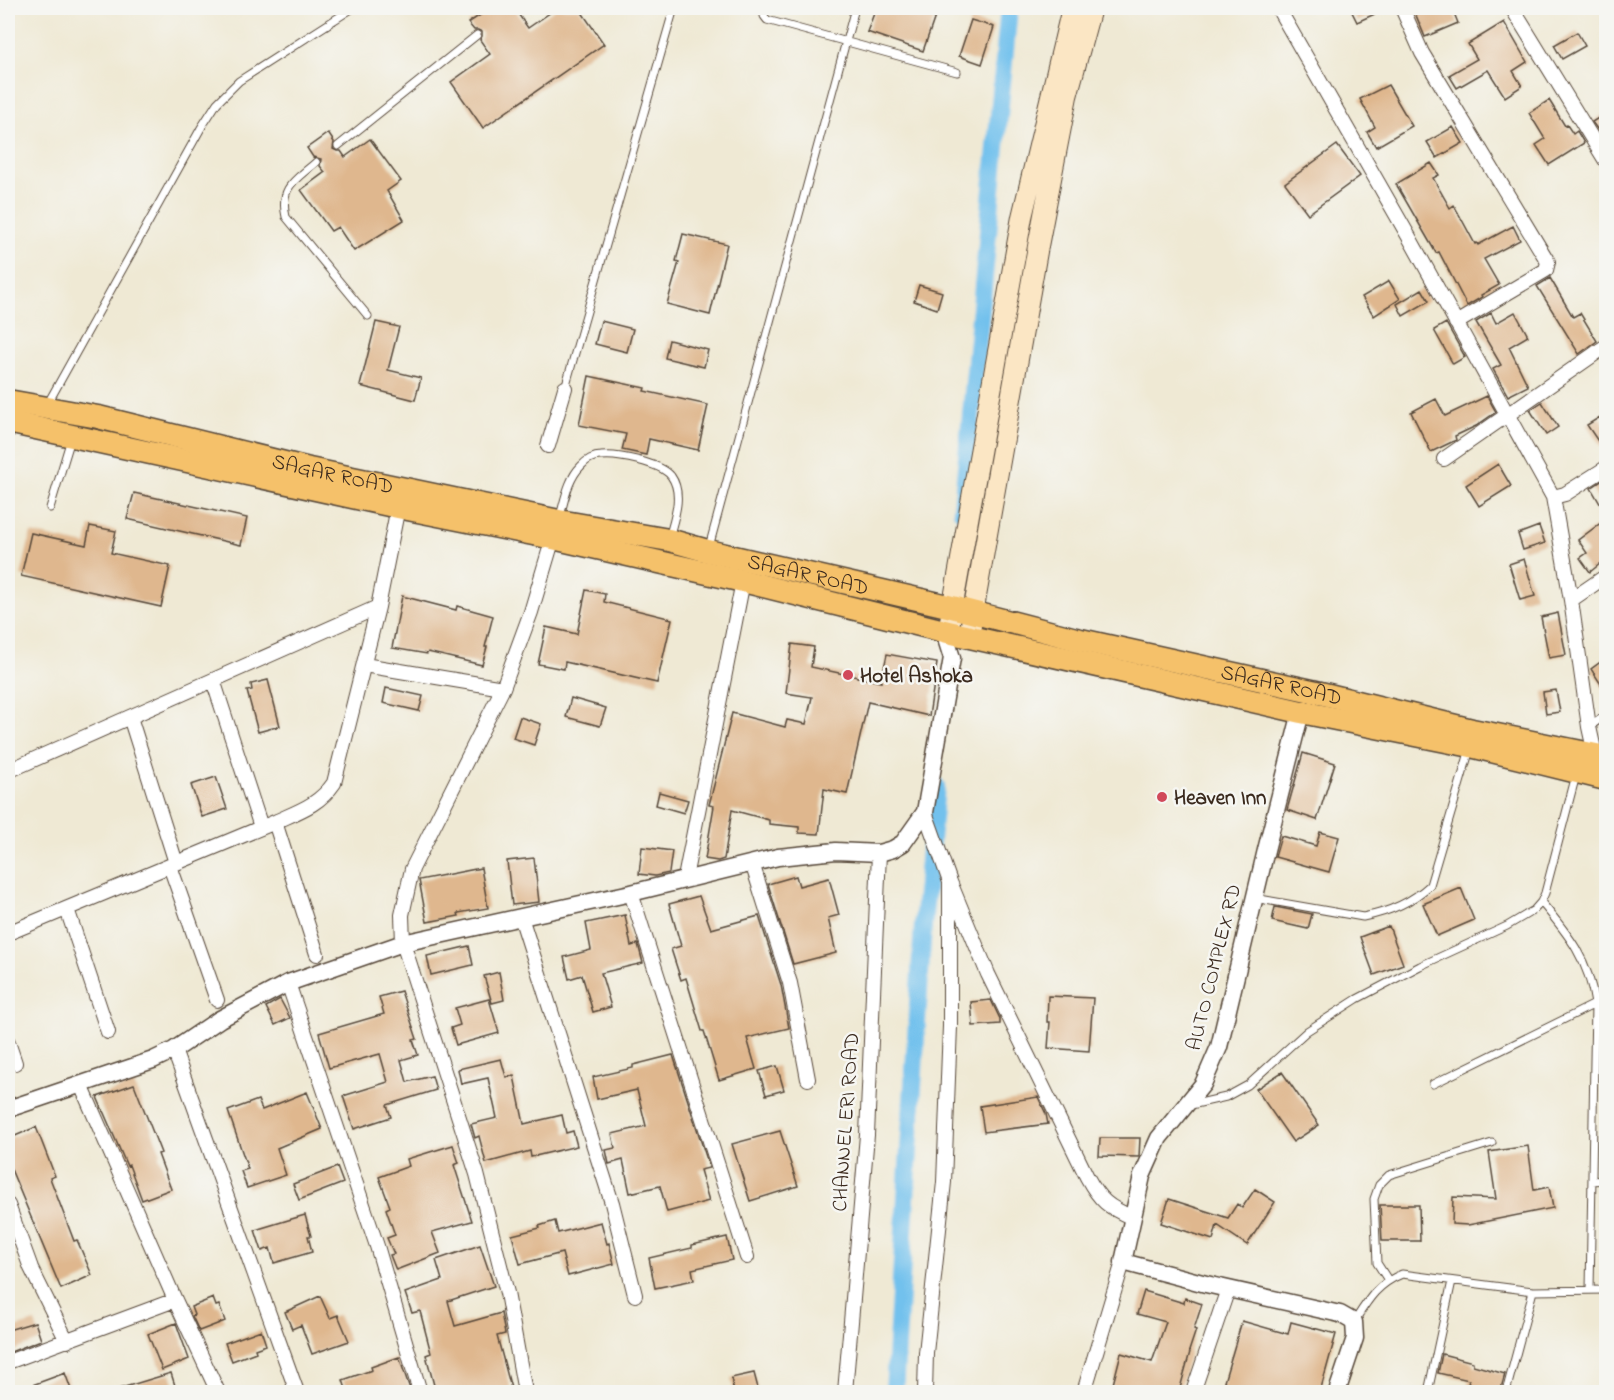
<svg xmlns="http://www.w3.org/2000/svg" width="1614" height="1400" font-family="'Indie Flower',sans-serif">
<rect width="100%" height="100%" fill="#f6f6f2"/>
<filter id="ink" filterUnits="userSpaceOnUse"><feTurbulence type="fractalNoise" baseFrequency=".0167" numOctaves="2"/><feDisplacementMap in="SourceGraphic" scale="12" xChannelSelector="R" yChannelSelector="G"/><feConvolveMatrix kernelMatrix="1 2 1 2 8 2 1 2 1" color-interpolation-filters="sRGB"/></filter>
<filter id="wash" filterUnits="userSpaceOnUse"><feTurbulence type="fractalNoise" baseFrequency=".008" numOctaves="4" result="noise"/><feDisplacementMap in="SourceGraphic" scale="24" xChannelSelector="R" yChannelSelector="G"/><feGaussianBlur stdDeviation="1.35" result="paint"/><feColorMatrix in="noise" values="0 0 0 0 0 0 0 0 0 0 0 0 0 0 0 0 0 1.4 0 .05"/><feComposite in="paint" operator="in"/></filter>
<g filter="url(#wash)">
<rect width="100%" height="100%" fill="#efe9d4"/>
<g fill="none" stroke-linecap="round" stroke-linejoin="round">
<!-- canal -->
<path stroke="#72c1ed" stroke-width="18" d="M962 511 1009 8
M894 1392 923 925 936 786"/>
</g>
<g id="blocks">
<!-- building -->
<path fill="#dfb78e" d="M491 8H514L528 28 557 8H579L604 44 483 128 451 82 490 54 480 40 482 36V32L478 30H474L468 23Z
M876 8H928L937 11 923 51 867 32Z
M1350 8H1388L1357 22Z
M1413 8H1452L1458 23 1425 37Z
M971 20 994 27 982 64 959 56Z
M1504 22 1527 62 1513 71 1522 86 1505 97 1488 70 1457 88 1449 75 1477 59 1468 44Z
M1577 32 1585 46 1562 59 1554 45Z
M1388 85 1412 126 1376 147 1367 132 1375 127 1360 99Z
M1549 100 1565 126 1567 125 1573 134 1577 131 1584 143 1549 165 1536 145 1545 139 1529 113Z
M1606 113V129L1600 133 1592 122Z
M1453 127 1463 143 1437 158 1427 142Z
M328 133 334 142 333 149 337 151H341L345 157 370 139 401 181 387 191 404 220 354 251 338 227 331 231 301 190 325 172 320 166 321 159 313 157 307 148Z
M1337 145 1360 176 1308 214 1285 183Z
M1431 163 1439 175 1433 178 1450 208 1454 205 1475 244 1477 243 1478 245 1513 226 1520 240 1484 259 1499 285 1481 295 1482 297 1467 306 1439 252 1436 253 1396 184Z
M683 234 727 244 710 315 667 304 679 262 676 261Z
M1550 278 1573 317 1580 313 1597 341 1579 354 1537 286Z
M1389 281 1400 299 1374 316 1362 297Z
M919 285 942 292 937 309 914 301Z
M1422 289 1429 301 1403 316 1397 304Z
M1515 312 1528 336 1509 347 1528 386 1508 396 1493 369 1501 365 1476 322 1491 313 1496 323Z
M601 321 633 329 627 352 595 344Z
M376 322 399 327 388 370 421 378 415 400 360 386Z
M1446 323 1465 357 1453 364 1434 330Z
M669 340 708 350 704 367 665 358Z
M589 376 645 388 644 391 708 405 698 450 649 439 646 455 622 450 626 434 579 425Z
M1487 396 1496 412 1476 426 1455 436 1456 440 1431 452 1411 412 1436 399 1445 416Z
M1542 402 1558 427 1546 435 1530 410Z
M1600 417 1606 427V453L1587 425Z
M1498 464 1511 486 1479 506 1466 485Z
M1606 478V514L1591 488Z
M134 493 247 518 241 545 127 519Z
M1606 519V559L1590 572 1580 558 1587 553 1578 540Z
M90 526 116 531 111 553 170 566 161 607 21 576 31 533 86 545Z
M1539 526 1545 543 1523 550 1518 534Z
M1524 559 1535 596 1520 600 1509 564Z
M586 590 605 594 604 602 672 619 657 683 565 662 564 669 538 664 546 627 577 634Z
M402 596 456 610 457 606 493 616 485 647H487L482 665 428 652 427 654 392 648Z
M1558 613 1566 655 1549 658 1541 617Z
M792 644 814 647 811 667 881 682 887 654 937 663 929 716 868 702 847 794 824 789 819 834 799 833V827L769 824V820L732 810 724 859 718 861 705 859 714 806 709 805 732 713 785 727 787 720 806 724 812 697 786 693Z
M1606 658V692L1591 669Z
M268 680 280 726 258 732 247 691 252 690 251 684Z
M386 688 423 696 419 711 383 703Z
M1556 690 1560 712 1546 714 1543 692Z
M571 698 606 708 600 726 566 717Z
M520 717 541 724 534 745 513 738Z
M1303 753 1335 763 1317 820 1287 810Z
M216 777 227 809 202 817 191 785Z
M659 792 688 800 684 813 656 805Z
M1320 832 1339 837 1329 872 1275 857 1281 836 1316 846Z
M642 847 672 851 669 873 655 876 639 874Z
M534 858 539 902 512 905 507 861Z
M481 868 488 908 458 913 459 916 427 922 419 880Z
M796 876 799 886 829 878 839 915 828 918 836 953 793 964 768 884Z
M1461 888 1474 920 1437 936 1423 904Z
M699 896 711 929 759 916 781 985 789 1028 747 1038 756 1069 719 1080 704 1031H702L686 978 681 980 671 949 681 946 669 904Z
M1275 907 1312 914 1308 929 1272 921Z
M625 915 631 946 638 944 643 963 601 973 611 1007 593 1012 582 975 569 979 564 957 591 950 586 923Z
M1389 926 1403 964 1374 975 1360 937Z
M469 946 473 965 431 975 427 956Z
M499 972 504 1000 492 1003 484 976Z
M401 991 417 1039 413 1040 418 1055 401 1060 407 1082 432 1076 436 1090 387 1105 391 1117 354 1129 343 1096 388 1082 380 1054 329 1068 319 1033 384 1014 379 997Z
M1048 996 1093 998 1089 1051 1048 1048 1050 1022H1047Z
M280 999 290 1018 275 1025 266 1007Z
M489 999 499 1033 456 1045 451 1028 460 1025 455 1008Z
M991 1000 1000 1019V1024L973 1026 971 1002Z
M673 1055 709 1166V1168L700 1170 709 1201 667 1212 660 1186 630 1193 623 1160 609 1164 606 1150 615 1148 612 1134 646 1126 637 1090 597 1099 593 1077 633 1068V1065Z
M501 1059 506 1077 514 1076 524 1124 562 1115 566 1133 573 1131 577 1146 531 1157 530 1151 486 1163 479 1136 475 1138 471 1124 497 1118 488 1078 461 1084 458 1069Z
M777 1066 784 1090 766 1095 759 1071Z
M1282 1072 1319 1125 1293 1142 1256 1089Z
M134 1084 161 1153 158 1154 171 1189 142 1200 129 1165 127 1166 97 1097Z
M307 1092 322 1129 277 1148 286 1175 247 1188 241 1171 248 1169 228 1111 258 1100 262 1110Z
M1038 1097 1046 1114 1048 1124 984 1132 980 1106Z
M36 1127 55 1176 50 1178 74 1241 77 1240 92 1275 61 1289 8 1162V1139Z
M780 1131 798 1186 750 1201 732 1144Z
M1100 1138H1140L1139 1157 1099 1156Z
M453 1145 459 1163 454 1165 472 1221 432 1232 440 1253 396 1270 390 1255 394 1254 387 1238 395 1235 386 1209 390 1207 379 1177 409 1166 407 1159Z
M1528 1146 1534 1190 1549 1187 1553 1208 1468 1225 1452 1224 1453 1197 1496 1199 1489 1152Z
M337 1167 343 1183 299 1200 293 1184Z
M1255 1189 1275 1202 1247 1245 1217 1225 1213 1240 1161 1223 1169 1199 1228 1218 1237 1204 1242 1208Z
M1380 1205H1419L1420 1241H1382Z
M305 1215 311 1236H308L312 1252 274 1263 270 1248 262 1251 255 1230Z
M555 1221 558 1233 601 1222 607 1244 609 1243 614 1264 568 1276 562 1253 520 1264 512 1235 540 1228 539 1226Z
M727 1237 732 1260 692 1269 694 1280 655 1288 649 1258 692 1248V1245Z
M480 1245 494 1286 448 1301 455 1326 501 1313 505 1334 497 1336 512 1392H440L439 1388 435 1389 426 1355 431 1353 420 1311 412 1313 405 1293 442 1280 436 1260Z
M1144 1291 1184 1303 1185 1298 1202 1304 1194 1329 1196 1330 1189 1351 1190 1352 1179 1392H1111L1121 1353 1152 1362 1166 1322 1137 1314Z
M320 1296 330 1318 338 1315 349 1341 312 1354 301 1325 292 1329 285 1312Z
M213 1298 216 1306 219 1305 225 1321 199 1331 192 1316 194 1315 191 1307Z
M1242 1321 1288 1334 1291 1322 1336 1334 1320 1392H1221Z
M35 1322 41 1340 8 1353V1330Z
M176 1323 189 1359 162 1370 148 1334Z
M261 1330 266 1345 255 1349 256 1352 232 1361 225 1343Z
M1442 1354 1473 1362V1365L1505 1374 1500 1392H1466L1469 1380 1438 1373Z
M399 1357 411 1392H347L343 1380 372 1370 371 1367Z
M65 1373 72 1392H16V1391Z
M171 1373 177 1392H118V1389Z
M754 1373 759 1392H734L731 1378Z"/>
</g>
</g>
<g filter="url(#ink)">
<use href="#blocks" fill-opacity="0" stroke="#564739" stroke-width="1.5"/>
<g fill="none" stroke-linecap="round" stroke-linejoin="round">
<!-- service casing -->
<g stroke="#564739" stroke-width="9">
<path id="service" d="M766 8 764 16 767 20 957 72
M338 146 477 35
M316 162C296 180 279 186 286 217L368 316
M565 388 674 8
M48 403 201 128 217 103 239 81 353 8
M50 508 71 439
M560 516C565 499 568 479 581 466 586 460 594 456 601 456 617 454 661 463 671 476 684 494 674 519 669 538
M709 547 855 8
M1589 727 1606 715
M1254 898 1363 917C1389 912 1411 903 1430 885L1470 749
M1541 902C1569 935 1589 960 1595 1004L1590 1290
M1433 1084 1595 1004
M1191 1105 1226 1097 1248 1085 1307 1031 1357 999 1420 966 1507 926 1534 910 1541 902 1545 893 1576 775
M1592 1181 1606 1180
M1388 1280 1377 1263 1374 1199 1379 1185 1389 1175 1492 1143
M1354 1322C1368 1300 1377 1284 1402 1274L1533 1291 1606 1290
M1428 1392 1452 1281
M1506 1392 1533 1291"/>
</g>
<!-- minor casing -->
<g stroke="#564739" stroke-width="16">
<path id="minor" d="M1278 8 1409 237 1553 497 1571 600 1589 727 1595 754
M1402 8 1422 53 1548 262 1546 270 1456 323
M1512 8 1606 161
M548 446 565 388
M1444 459 1606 346
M1553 497 1565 494 1606 468
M1571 600 1606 576
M364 665 503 688
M213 680 261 827
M130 717 176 863
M8 771 378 607
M925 812 950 882 988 974 1087 1177C1100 1201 1108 1207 1133 1218
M275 822 317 954
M752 863 790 983 808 1079
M170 866 217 1000
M685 878 743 581
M631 893 747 1257
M67 909 108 1032
M521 917 612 1203 635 1295
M8 933 275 822C299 811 319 805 334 783L378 607 398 507
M288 983 377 1246 420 1392
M8 1042 15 1063
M174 1050 297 1392
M81 1085 175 1300 218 1392
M8 1205 31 1268 67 1341
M8 1362 175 1300
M525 1392 507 1293 477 1174 403 943 402 915 412 869 503 688 531 612 553 538
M845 1392 867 1135 879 853
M925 1392 926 1353 944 1182 950 1026V882
M1084 1392 1123 1262
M1193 1392 1228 1289"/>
</g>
<!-- tertiary casing -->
<g stroke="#564739" stroke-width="19">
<path id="tertiary" d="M1301 712 1266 850 1219 1047 1203 1084 1159 1138 1142 1176 1123 1262 1206 1284 1340 1314 1354 1322 1355 1338 1337 1392
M8 1109 153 1060 174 1050 220 1019 288 983 403 943 631 893 778 857 836 851 879 853 893 849 903 843 925 812 952 658 947 642 948 632"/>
</g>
<!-- secondary casing -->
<g stroke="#564739" stroke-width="22">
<path id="secondary" d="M948 632 1022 217 1072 8
M969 636 1038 246 1067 96 1091 8"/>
</g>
<!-- trunk casing -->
<g stroke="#564739" stroke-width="25">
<g id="trunk">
<path id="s1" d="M8 401 98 417 309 469 559 521 669 540 708 551 952 607 1076 639 1312 691 1472 730 1606 757"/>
<path d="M8 422 398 507 553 538 743 581 948 632 1301 712 1471 746 1606 779"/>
</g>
</g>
<!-- service -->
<use href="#service" stroke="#fff" stroke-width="7"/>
<!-- minor -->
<use href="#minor" stroke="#fff" stroke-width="14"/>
<!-- tertiary -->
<use href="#tertiary" stroke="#fff" stroke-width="16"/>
<!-- secondary -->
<use href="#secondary" stroke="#fbe6c4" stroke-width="20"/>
<!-- trunk -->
<use href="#trunk" stroke="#f5c16b" stroke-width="22"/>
</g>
</g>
<!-- markers -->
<g fill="#d1495b" stroke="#f6f6f2" stroke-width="2">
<circle cx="848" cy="675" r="6"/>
<circle cx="1162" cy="797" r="6"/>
</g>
<g text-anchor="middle" stroke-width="5" stroke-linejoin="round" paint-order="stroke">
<!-- street labels -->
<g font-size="21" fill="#3b2a1e" stroke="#f6f6f2">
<text dy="7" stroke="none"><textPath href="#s1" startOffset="333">SAGAR ROAD</textPath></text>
<text dy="7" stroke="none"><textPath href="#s1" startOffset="819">SAGAR ROAD</textPath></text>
<text dy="7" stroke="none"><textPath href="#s1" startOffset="1305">SAGAR ROAD</textPath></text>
<text transform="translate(1213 967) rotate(-76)" y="7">AUTO COMPLEX RD</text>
<text transform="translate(845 1122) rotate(-86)" y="7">CHANNEL ERI ROAD</text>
</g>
<!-- poi labels -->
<g font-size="21" font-weight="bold" fill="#3b2a1e" stroke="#f6f6f2" text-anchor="start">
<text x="860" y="682">Hotel Ashoka</text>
<text x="1174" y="804">Heaven Inn</text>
</g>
</g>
<!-- margin -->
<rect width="1614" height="1400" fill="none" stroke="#f6f6f2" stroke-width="30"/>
</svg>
